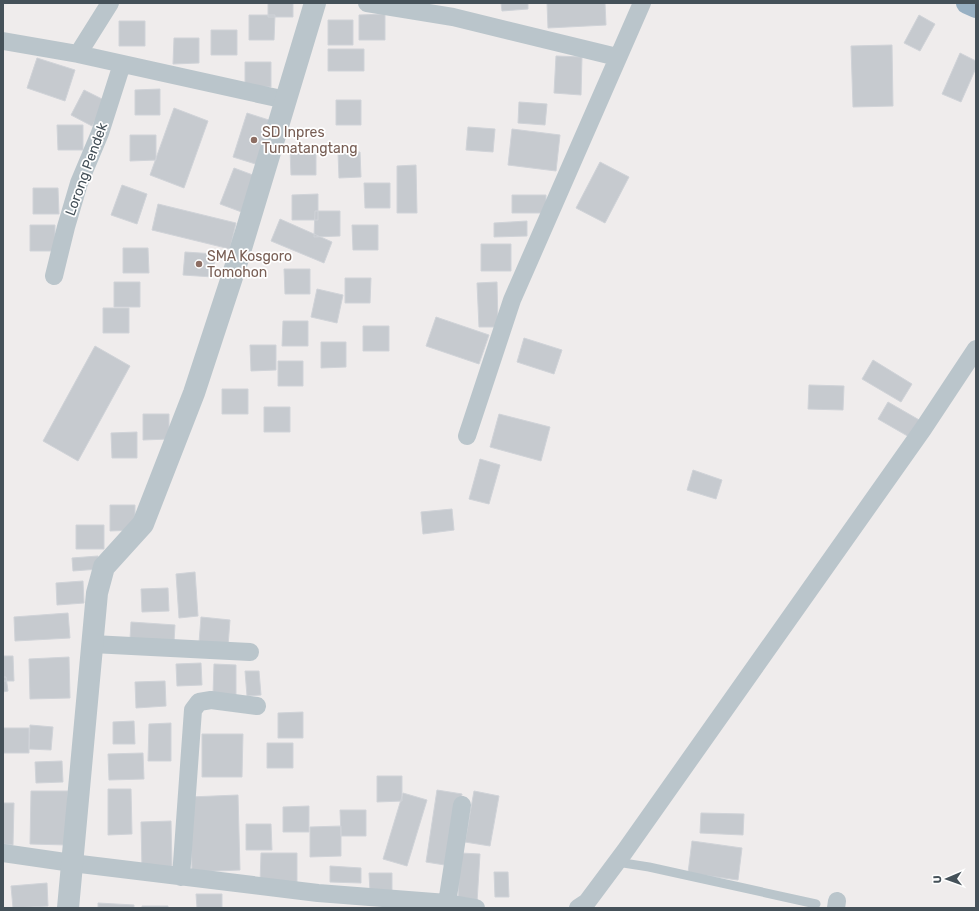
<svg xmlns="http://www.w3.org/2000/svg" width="979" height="911" font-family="Rubik,sans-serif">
<rect width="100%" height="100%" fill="#efecec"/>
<!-- building -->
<path fill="#c6cacf" stroke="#d0d3d8" d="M268 3H293V17H268Z
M501 3H528V9L502 11Z
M547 3H605L606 25 548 28Z
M385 14V40H359V15Z
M249 15H275L274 40H249Z
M919 15 935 24 920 51 904 43Z
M328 20H353V45H328Z
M119 21H145V46H119Z
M211 30H237V55H211Z
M174 38H199V63L173 64Z
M892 45 893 106 853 107 851 46Z
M328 49H364V71H328Z
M960 53 976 61V68L961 102 942 94Z
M556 56 582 57 581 95 554 93Z
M37 58 75 70 65 101 27 88Z
M245 62H271V87H245Z
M160 89V115H135V90Z
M84 90 106 101 92 126 71 115Z
M336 100H361V125H336Z
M519 102 547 104 545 125 518 123Z
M174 108 208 121 184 188 150 175Z
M247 113 275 122 262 166 233 157Z
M57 125H83V150H58Z
M468 127 495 129 493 152 466 150Z
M512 129 560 135 556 171 508 165Z
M130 135H156V160L130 161Z
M290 150H316V175H291Z
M360 152 361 177 339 178 338 153Z
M600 162 629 177 605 223 576 208Z
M416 165 417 213H397V166Z
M234 168 261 178 247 214 220 204Z
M364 183H390V208H365Z
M122 185 147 194 137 224 111 215Z
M33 188H58L59 214H33Z
M318 194V220H292V195Z
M512 195H546V213H512Z
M158 204 236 223 230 249 152 230Z
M315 211H340V236L314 237Z
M280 219 332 242 324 263 271 241Z
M527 221V236L494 237V223Z
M30 225H55V251H30Z
M352 225H378V250H353Z
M481 244H511V271H481Z
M123 248H148L149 273H123Z
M185 252 215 254 213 277 183 275Z
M284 269H310V294H285Z
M345 278H371L370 303H345Z
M114 282H140V307H114Z
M497 282 498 327H479L477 283Z
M317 289 343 295 337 323 311 317Z
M103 308H129V333H103Z
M436 317 489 335 479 364 426 346Z
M283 321H308V346H282Z
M363 326H389V351H363Z
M524 338 562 350 554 374 517 362Z
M321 342H346V367L321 368Z
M250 345H276V370L251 371Z
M95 346 130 366 78 461 43 441Z
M873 360 912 384 901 402 862 379Z
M278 361H303V386H278Z
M809 385 844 386 843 410 808 409Z
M222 389H248V414H222Z
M888 402 921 421 911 438 878 419Z
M264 407H290V432H264Z
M143 414H169V439L143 440Z
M499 414 550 427 541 461 490 447Z
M137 432V458H112L111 433Z
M480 459 500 465 489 504 469 499Z
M693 470 722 480 716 499 687 490Z
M110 505H135V530L110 531Z
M452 509 454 530 423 534 421 512Z
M76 525H104V549H76Z
M98 556 99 569 73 571 72 558Z
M195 572 198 616 179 618 176 574Z
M83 581 84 603 57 605 56 583Z
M168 588 169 611 142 612 141 589Z
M68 613 70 638 15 641 14 617Z
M201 617 230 620 228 646 199 643Z
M131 622 175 625 174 642 130 639Z
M3 656H13L14 681H3Z
M69 657 70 698 30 699 29 659Z
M201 663 202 685 177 686 176 664Z
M214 664 236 665V695L213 694Z
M245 671H259L261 695 247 696Z
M3 677H6L8 691 3 692Z
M165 681 166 706 136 708 135 682Z
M303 712V738H278V713Z
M134 721 135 744H113V722Z
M171 723V761H148L149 724Z
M30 725 53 727 51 750 29 749Z
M3 728H29V753H3Z
M202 734H243L242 777H202Z
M267 743H293V768H267Z
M143 753 144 779 109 780 108 754Z
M62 761 63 782 36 783 35 762Z
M377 776H402V801L377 802Z
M108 789H131L132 834 108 835Z
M437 790 462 794 451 866 426 862Z
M31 791H68L67 845 30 844Z
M474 791 499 796 490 846 465 842Z
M403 793 427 800 407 866 383 859Z
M238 795 240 870 192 872 190 797Z
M3 803H14L13 845 3 844Z
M309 806V832H283V807Z
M340 810H366V836H341Z
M701 813 744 814 743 835 700 833Z
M171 821 172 869H142L141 822Z
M246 824H271L272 850H246Z
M341 826V856L310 857V827Z
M692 841 742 848 738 880 688 873Z
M261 853H297V884H260Z
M460 853 480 854 477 902 458 901Z
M330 866 361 868V883L330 882Z
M494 872H508L509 897H495Z
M369 873H392V892H370Z
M47 883 48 906 13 908 11 886Z
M196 894H222V908H197Z
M98 903 134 905V908H98Z
M142 906H168V908H142Z"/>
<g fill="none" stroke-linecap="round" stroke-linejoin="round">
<!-- service -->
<path stroke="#bac5cb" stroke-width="9" d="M617 862 649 867 816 904"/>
<!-- minor -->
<path stroke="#bac5cb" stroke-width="18" d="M367 3 453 17 617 57
M3 41 78 54 286 100
M78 54 110 3
M54 276 66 227 79 183 100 133 122 64
M467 436 512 300 642 3
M92 644 250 652
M3 853 72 863 318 893 447 903 476 908
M181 877 193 710 199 702 211 700 257 706
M447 903 462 805
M578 908 587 902 625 851 923 429 976 349
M836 908 837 901"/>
<!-- tertiary -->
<path stroke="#bac5cb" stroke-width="22" d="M68 908 97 593 104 567 143 524 194 393 236 265 315 3"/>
<!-- trunk -->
<path stroke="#98b0c3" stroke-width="22" d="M967 3 976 7"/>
</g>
<!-- markers -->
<g fill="#8d6e63" stroke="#fff" stroke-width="1.5">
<circle cx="254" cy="140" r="4"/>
<circle cx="199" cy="264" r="4"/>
</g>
<g text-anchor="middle" stroke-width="3.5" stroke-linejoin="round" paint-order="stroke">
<!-- education labels -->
<g font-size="14" fill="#785e54" stroke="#fff" text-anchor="start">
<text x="262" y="137">SD Inpres<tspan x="262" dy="16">Tumatangtang</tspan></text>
<text x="207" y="261">SMA Kosgoro<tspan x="207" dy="16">Tomohon</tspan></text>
</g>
<!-- street labels -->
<g font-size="14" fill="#455159" stroke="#fff">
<text transform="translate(86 169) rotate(-70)" y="5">Lorong Pendek</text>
</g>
</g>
<!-- border -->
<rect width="979" height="911" fill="none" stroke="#455159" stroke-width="8"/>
<!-- north arrow -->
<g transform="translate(947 879) rotate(268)" stroke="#ffffff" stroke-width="3" paint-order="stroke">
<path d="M0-3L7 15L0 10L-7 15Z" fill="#455159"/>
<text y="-6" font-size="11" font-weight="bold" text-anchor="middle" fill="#455159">U</text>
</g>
</svg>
